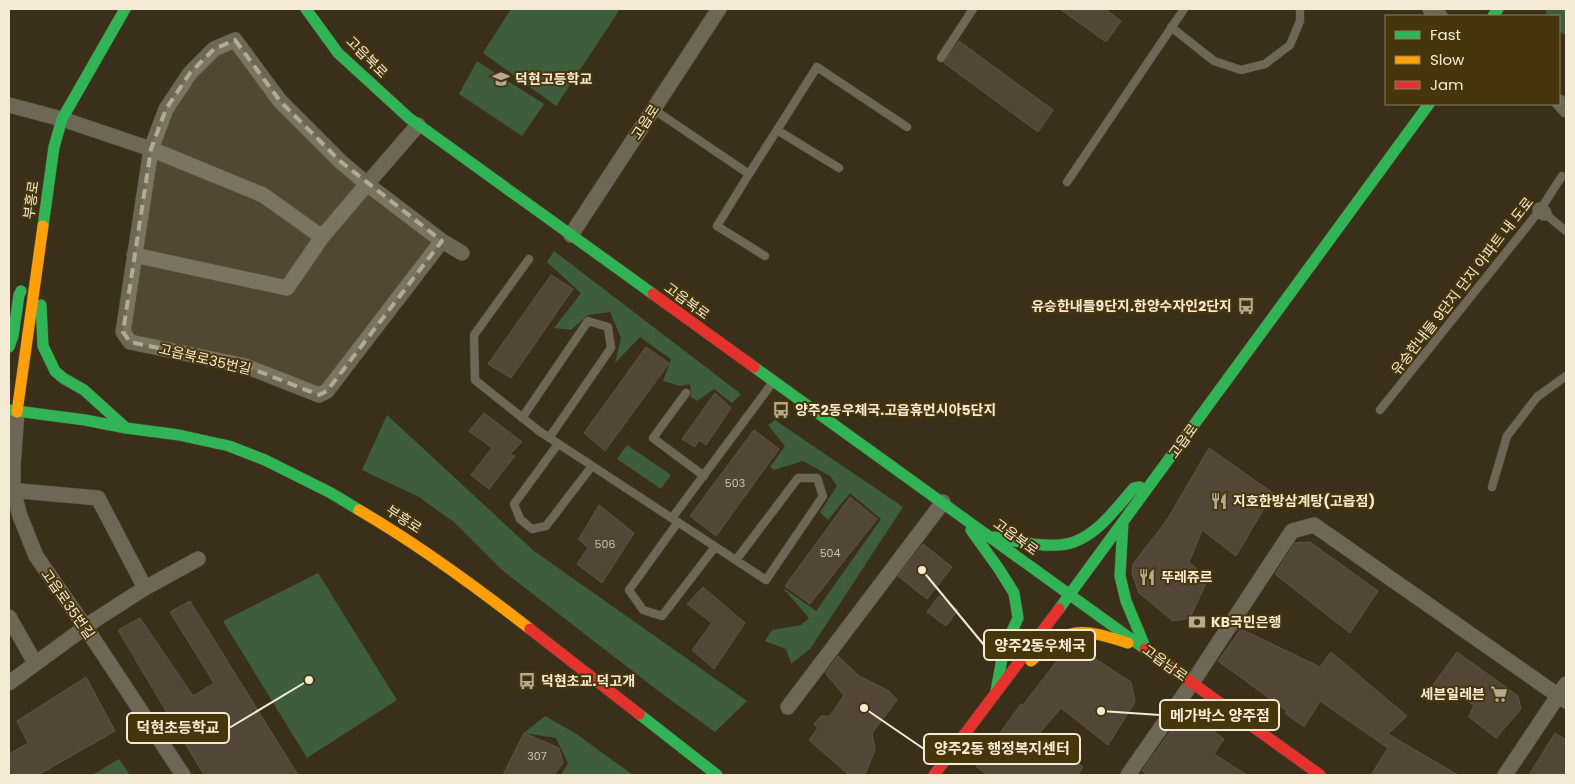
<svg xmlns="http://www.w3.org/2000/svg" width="1575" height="784" font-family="Poppins,'Noto Sans KR',sans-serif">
<rect width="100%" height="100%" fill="#3a3019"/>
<!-- green -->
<path fill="#3e5d3c" d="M511 9H620L556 106 483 53Z
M1545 9H1566V35L1559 31V16H1547Z
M477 61 544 104 522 136 459 94Z
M554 251 741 394 732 403 714 389 697 401 691 397 690 384 680 386 663 381 671 359 640 337 615 363 621 338 610 312 588 315 571 330 554 328 581 293 547 262Z
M387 415 534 551 747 701 715 732 661 693 502 570 455 523 419 497 362 470Z
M775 420 903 507 810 649 791 664 786 649 765 641 772 630 801 625 809 618 782 587 816 611 881 519 850 493 828 520 820 512 837 486 830 476 803 461 774 470 770 467 785 446 768 425Z
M627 445 671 475 661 489 617 459Z
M318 573 397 700 307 758 223 621Z
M545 716 575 733 633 775H561L568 763 556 738 524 733Z
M119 759 130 775H92Z"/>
<!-- building -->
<path fill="#524736" stroke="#5f5443" d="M1060 9H1105L1121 21 1106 42Z
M959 41 1053 110 1038 132 944 63Z
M551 275 573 289 511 378 488 364Z
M646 347 669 363 605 451 584 433Z
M715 393 731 408 706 445 699 440 695 447 682 439Z
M484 413 522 442 510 454 515 456 489 489 471 475 492 448 469 431Z
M754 430 779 449 716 536 690 516Z
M1209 448 1273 493 1236 556 1202 530 1189 562 1208 579 1190 618 1173 621 1139 593 1132 573 1133 564 1167 520Z
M850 497 877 519 810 604 785 586Z
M599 505 634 533 602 583 577 564 588 548 579 539Z
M1310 542 1378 591 1350 633 1275 574 1295 543Z
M923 544 952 567 927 599 898 576Z
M703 587 745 623 714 669 692 650 712 623 687 604Z
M939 596 958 610 946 626 927 612Z
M190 601 298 775H204L118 630 140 618 193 696 214 683 170 612Z
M1241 629 1320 667 1331 652 1407 716 1388 734 1458 775H1371L1388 748 1320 701 1304 727 1285 713 1287 711 1218 661Z
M1457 652 1518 696 1521 709 1496 738 1469 717 1474 705 1451 689 1445 699 1430 689Z
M838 656 859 676 889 691 897 700 872 733 875 750 865 775H849L809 740 818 728 814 724 821 716H830L844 695 825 673Z
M1071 656H1091L1131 682 1135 702 1108 745 1061 708 1038 735 1083 767 1078 775H987L976 766 1021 704 1023 705 1057 661Z
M86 677 115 731 38 775H9V754L28 743 17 721Z
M1187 710 1224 739 1214 754 1247 775H1147L1142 771 1184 712Z
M524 733 559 748 563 763 554 775H503Z
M1555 733 1566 740V775H1529Z"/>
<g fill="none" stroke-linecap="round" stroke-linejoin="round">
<!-- lane casing -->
<g stroke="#534b3a" stroke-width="9">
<path id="lane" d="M1171 27 1214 61 1241 70 1265 64 1290 45 1300 21V9
M941 58 973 9
M653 109 749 174 817 67 907 127
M777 130 839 168
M749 174 717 226 765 256
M1067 182 1184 9
M1544 213 1566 231
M529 259 474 335 475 380 539 431 766 580 823 496 817 478H798L736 560
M686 393 653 438 704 476
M1380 410 1540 210 1562 176
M522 418 588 321 608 327 611 348 549 438
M558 444 514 504 520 519 532 529 546 526 592 466
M1492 487 1507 436 1537 397 1566 376
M672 518 773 382
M678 522 629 590 643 610 662 616 715 547"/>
</g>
<!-- street casing -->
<g stroke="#534b3a" stroke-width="16">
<path id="street" d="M1430 9 1440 16
M1559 102 1566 110
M9 105 62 119 151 149 263 195 322 237
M418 125 367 184 340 161 280 101 235 40 214 49 190 73 166 109 151 149 123 332 130 342 245 366 319 395 327 391 442 241
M1540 210 1544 213
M571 235 719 9
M134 255 287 288 322 237 367 184 442 241 462 253
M17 412 13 466V490L20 516 36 556 86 628 183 775
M9 490 98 498 145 588
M9 617 35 663
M9 683 95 620 145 588 198 559
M788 707 943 502
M1128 775 1192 683 1292 531 1314 525 1566 701
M1505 775 1566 684"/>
</g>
<!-- fast casing -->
<g stroke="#534b3a" stroke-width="12">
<path id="fast" d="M306 9 338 53 409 118 653 294
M1493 16 1498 9
M43 226 54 147 62 119 125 9
M41 305 43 346 55 371 63 378 84 390 126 428
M9 347 13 336 19 295 21 291
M754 367 1145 649
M9 410 85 420 126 428 179 435 229 446 265 460 331 493 359 510
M1123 522 1120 576 1126 601 1146 649
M971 530 999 569 1014 593 1018 618 1004 648 996 691
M993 537C1016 541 1051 550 1074 542 1099 533 1117 507 1134 488L1140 487
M1059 609 1429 104
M639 714 717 775"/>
</g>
<!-- slow casing -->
<g stroke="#534b3a" stroke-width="12">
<path id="slow" d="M17 412 43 226
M359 510C419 545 475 586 530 629
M1031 661C1069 625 1080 628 1128 643"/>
</g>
<!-- jam casing -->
<g stroke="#534b3a" stroke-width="12">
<path id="jam" d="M653 294 754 367
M530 629 639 714
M1145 649 1320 775
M934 775 1059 609"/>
</g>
<!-- lane -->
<use href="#lane" stroke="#6e6755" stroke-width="8"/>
<!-- street -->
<use href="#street" stroke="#6e6755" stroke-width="15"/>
<!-- fast -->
<use href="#fast" stroke="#30b455" stroke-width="11"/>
<!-- slow -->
<use href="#slow" stroke="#ff9f0a" stroke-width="11"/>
<!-- jam -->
<use href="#jam" stroke="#e5322d" stroke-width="11"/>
</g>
<!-- marked area -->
<path fill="#b4aa93" fill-opacity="0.2" stroke="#b4aa93" stroke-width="4" stroke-dasharray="10 6" stroke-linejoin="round" d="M235 40 280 101 340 161 442 241 327 391 319 395 245 366 130 342 123 332 151 149 166 109 190 73 214 49Z"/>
<!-- icons -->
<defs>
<g id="school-bare" transform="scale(1.35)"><path d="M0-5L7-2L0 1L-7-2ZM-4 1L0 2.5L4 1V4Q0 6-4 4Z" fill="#b4aa93" stroke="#47360b" stroke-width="2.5" paint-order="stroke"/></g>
<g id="bus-bare" transform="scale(1.35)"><path d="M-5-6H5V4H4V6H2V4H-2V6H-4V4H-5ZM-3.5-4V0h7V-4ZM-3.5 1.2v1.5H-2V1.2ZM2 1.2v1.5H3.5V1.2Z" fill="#b4aa93" stroke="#47360b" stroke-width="2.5" paint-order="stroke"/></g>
<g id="restaurant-bare" transform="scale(1.35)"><path d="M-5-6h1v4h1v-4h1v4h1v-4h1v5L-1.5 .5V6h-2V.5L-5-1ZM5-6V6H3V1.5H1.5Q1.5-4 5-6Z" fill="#b4aa93" stroke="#47360b" stroke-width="2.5" paint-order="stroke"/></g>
<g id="bank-bare" transform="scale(1.35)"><path d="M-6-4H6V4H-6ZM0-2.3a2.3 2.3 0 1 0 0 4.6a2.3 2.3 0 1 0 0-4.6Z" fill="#b4aa93" stroke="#47360b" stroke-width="2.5" paint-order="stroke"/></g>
<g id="supermarket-bare" transform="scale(1.35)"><path d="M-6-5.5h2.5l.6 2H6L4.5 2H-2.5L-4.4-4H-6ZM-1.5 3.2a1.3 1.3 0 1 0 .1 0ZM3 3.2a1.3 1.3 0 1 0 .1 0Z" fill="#b4aa93" stroke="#47360b" stroke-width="2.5" paint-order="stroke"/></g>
</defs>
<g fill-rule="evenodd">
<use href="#school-bare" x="501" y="79"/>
<use href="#bus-bare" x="1246" y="306"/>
<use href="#bus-bare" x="781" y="410"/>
<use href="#restaurant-bare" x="1219" y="501"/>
<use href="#restaurant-bare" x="1147" y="577"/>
<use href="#bank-bare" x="1197" y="622"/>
<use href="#bus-bare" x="527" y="681"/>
<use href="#supermarket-bare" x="1499" y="694"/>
</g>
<g text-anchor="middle" stroke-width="4" stroke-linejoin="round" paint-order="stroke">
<!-- number labels -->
<g font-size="11" fill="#ccc2ad">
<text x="735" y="487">503</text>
<text x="605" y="548">506</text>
<text x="830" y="557">504</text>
<text x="537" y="760">307</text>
</g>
<!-- street labels -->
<g font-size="14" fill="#f5ebd5" stroke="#47360b">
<text transform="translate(367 57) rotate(45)" y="5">고읍북로</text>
<text transform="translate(645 122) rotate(-57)" y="5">고읍로</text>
<text transform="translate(31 200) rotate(-82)" y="5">부흥로</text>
<text transform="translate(1462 286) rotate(-52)" y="5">유승한내들 9단지 단지 아파트 내 도로</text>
<text transform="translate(687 301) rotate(36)" y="5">고읍북로</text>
<text transform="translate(205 359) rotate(13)" y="5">고읍북로35번길</text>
<text transform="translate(1183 441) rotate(-54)" y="5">고읍로</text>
<text transform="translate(404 519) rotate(33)" y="5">부흥로</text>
<text transform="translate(1016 537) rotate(36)" y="5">고읍북로</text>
<text transform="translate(68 604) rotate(55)" y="5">고읍로35번길</text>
<text transform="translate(1165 663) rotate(36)" y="5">고읍남로</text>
</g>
<!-- poi labels -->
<g font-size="14" font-weight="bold" fill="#f5ebd5" stroke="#47360b" text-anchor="start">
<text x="515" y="84">덕현고등학교</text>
<text x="1232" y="311" text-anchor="end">유승한내들9단지.한양수자인2단지</text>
<text x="795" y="415">양주2동우체국.고읍휴먼시아5단지</text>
<text x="1233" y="506">지호한방삼계탕(고읍점)</text>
<text x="1161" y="582">뚜레쥬르</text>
<text x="1211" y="627">KB국민은행</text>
<text x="541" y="686">덕현초교.덕고개</text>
<text x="1485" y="699" text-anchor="end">세븐일레븐</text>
</g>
</g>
<!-- callouts -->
<path fill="none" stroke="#f5ebd5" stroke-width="2" d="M922 570L984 645M1101 711L1160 715M309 680L229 728M864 708L924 749"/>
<g fill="#f5ebd5" stroke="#47360b" stroke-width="2">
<circle cx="922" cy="570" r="5"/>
<circle cx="1101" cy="711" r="5"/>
<circle cx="309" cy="680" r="5"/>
<circle cx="864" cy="708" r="5"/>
</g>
<g fill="#47360b" stroke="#f5ebd5" stroke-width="2">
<rect x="984" y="630" width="111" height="30" rx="5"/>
<rect x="1160" y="700" width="119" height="30" rx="5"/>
<rect x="127" y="713" width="102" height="30" rx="5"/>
<rect x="924" y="734" width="156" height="30" rx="5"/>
</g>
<g font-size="15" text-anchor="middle" font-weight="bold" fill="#f5ebd5">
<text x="1040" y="651">양주2동우체국</text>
<text x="1220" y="721">메가박스 양주점</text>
<text x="178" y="733">덕현초등학교</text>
<text x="1002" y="754">양주2동 행정복지센터</text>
</g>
<!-- border -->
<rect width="1575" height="784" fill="none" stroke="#f5ebd5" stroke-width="20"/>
<!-- legend -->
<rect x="1385" y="15" width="175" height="90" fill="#47360b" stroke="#8d7e5c"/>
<rect x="1395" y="31" width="25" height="8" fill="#30b455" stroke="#8d7e5c"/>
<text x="1430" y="40" font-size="15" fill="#f5ebd5">Fast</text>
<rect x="1395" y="56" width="25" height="8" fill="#ff9f0a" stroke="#8d7e5c"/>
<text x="1430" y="65" font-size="15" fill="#f5ebd5">Slow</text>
<rect x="1395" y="81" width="25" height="8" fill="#e5322d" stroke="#8d7e5c"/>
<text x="1430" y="90" font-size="15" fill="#f5ebd5">Jam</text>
</svg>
